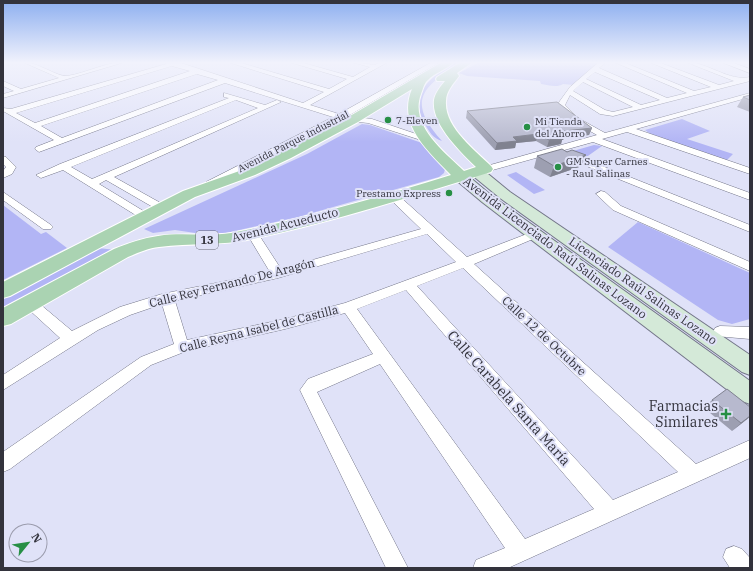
<svg xmlns="http://www.w3.org/2000/svg" width="753" height="571" font-family="'IBM Plex Serif',serif">
<rect width="100%" height="100%" fill="#e0e2f8"/>
<!-- green -->
<path fill="#b2b5f5" d="M456 62H463C423 86 405 100 442 141 433 138 429 132 425 124 407 93 432 76 456 62Z
M480 62H599L574 85 563 84C557 88 548 85 541 84L540 81 467 76 459 73Z
M682 119 710 131 687 139 733 154 727 160 653 136 645 130Z
M362 124 370 125 422 143 445 169 444 173 439 177 298 217 226 233 202 234 175 230 153 233 144 229 307 154Z
M594 145 602 146 585 158 573 151Z
M516 172 545 190 534 194 507 175Z
M3 205 41 234 46 232 67 248 3 280Z
M638 222 750 273V319L732 324 718 320 608 247Z
M98 248 116 250 3 311V299Z"/>
<g fill="none" stroke-linecap="round" stroke-linejoin="round">
<!-- minor casing -->
<g stroke="#747689" stroke-width="1">
<path id="minor" d="M23 62C38 62 57 77 67 76 87 73 105 62 125 62L3 98V94L14 91 3 86V81L21 89 59 78Z
M164 62H178L303 103 324 92 228 62H238L329 89 347 79 289 62H300L353 77 370 67 351 62 375 65 380 62H388L310 105 339 114 432 62H440L348 116 372 119 431 139 427 142 368 123 341 120 209 187 204 184 206 182 333 117 225 83 39 152 35 149 36 147 54 140 3 111V108L11 109 166 64ZM172 66 190 71 35 123 16 113ZM197 74 218 80 62 138 41 126Z
M599 62H606L599 68 667 98 687 93 614 62H623L694 91 711 87 649 62H658L719 85 734 81 686 62C708 62 729 82 750 77V81L613 116 600 114 570 95 565 105 578 118 605 133 750 93V97L636 129 750 168V174L627 132 602 139 750 193V200L593 142 489 171H483V167L597 135 572 121 557 105 570 87ZM595 72 660 100 641 105 586 79ZM583 82 633 107 613 112 605 110 573 91Z
M721 62H731L750 69V73Z
M224 93 265 105 277 100 281 102 114 177 166 206 167 208 166 210H158L106 180 99 184 150 215 151 217 150 219H142L63 170 41 178 36 175 60 164 229 98 224 97ZM236 100 258 108 92 179 71 167Z
M567 152 750 225V232L564 157V153Z
M3 156 6 157 16 167 12 174 3 178V171L6 167 3 164Z
M601 191 605 192 621 206 750 262V271L613 210 596 194Z
M3 192 51 225 53 227 51 229H43L3 200Z
M394 194 398 195 467 257 532 232H540L542 234 540 236 474 264 696 464 750 440V458L508 568H473L476 560 505 548 380 364 317 392 408 568H386L300 390 308 379 373 354 345 313 285 329 184 352 151 365 10 469 3 472V452L141 357 174 344 162 304 130 315 98 330 3 390V375L60 338 25 306 23 303 25 300 30 298 35 300 72 331 120 307 162 294 270 272 247 234 249 232H257L281 269 421 229 390 199 389 197 390 195ZM427 234 456 262 345 303 285 319 187 340 175 301 278 278ZM463 268 678 472 613 500 417 286ZM406 290 594 509 525 539 357 309Z
M720 326 750 327V339L715 336 713 332 715 328Z
M734 546 742 549 750 558V568H730L723 557 726 549Z"/>
</g>
<!-- secondary casing -->
<g stroke="#747689" stroke-width="2">
<path id="secondary" d="M477 168 482 169 510 192 750 355V375L742 372 500 198 472 175 470 172 472 169Z
M461 173 466 174 492 196 750 381V404L742 401 482 202 456 180 454 177 456 174Z"/>
</g>
<!-- primary casing -->
<g stroke="#fff" stroke-width="2">
<path id="primary" d="M442 62H454C447 70 435 72 428 80 424 83 423 89 421 94 409 125 444 152 464 171L476 167C461 152 431 124 434 100 435 93 441 86 445 81H437L436 79 437 77 461 62H473L457 73 459 76C454 83 446 91 446 101 444 127 475 150 491 166L493 169 491 172C413 196 333 222 252 239 221 246 190 243 159 247 148 248 138 253 128 257L11 324 3 326V308L114 249C129 243 143 238 158 236 182 232 207 237 231 233 305 219 379 197 451 175 428 151 397 125 412 89L358 122 291 158 255 175 195 197 10 296 3 298V282L183 191 245 169 281 152 350 116Z"/>
</g>
<!-- minor -->
<use href="#minor" fill="#fff" fill-rule="evenodd"/>
<!-- secondary -->
<use href="#secondary" fill="#d4e9d8" fill-rule="evenodd"/>
<!-- primary -->
<use href="#primary" fill="#aad3b2" fill-rule="evenodd"/>
</g>
<!-- wall -->
<path fill="#9d9fb1" d="M750 95V112L737 107 743 97Z
M467 111 592 128 589 135 564 138 563 140H562L561 144 547 147 536 141 516 143 515 148 495 150 466 118Z
M537 156 582 166 550 177 534 168Z
M712 400 750 407V417L732 431 704 408Z"/>
<!-- shaded-wall -->
<path fill="#808290" d="M592 128 589 135 564 138 563 140H562L561 144 547 147 549 140 564 131Z
M538 134 536 141 516 143 515 148 495 150 497 143 513 137Z
M586 155 582 166 550 177 554 166Z
M750 416 747 419 732 431 741 423Z"/>
<!-- building -->
<path fill="#b7b9ce" stroke="#808290" d="M750 95V100L743 97Z
M557 102 592 128 564 131 566 133 560 134 563 136 549 140 538 134 513 137 517 141 497 143 467 111Z
M562 149 567 152 572 150 586 155 554 166 537 156Z
M727 389 750 407V416L741 423 712 400Z"/>
<!-- sky -->
<linearGradient id="sky" x2="0" y2="1"><stop stop-color="#8daff0"/><stop offset="0.44" stop-color="#f1f2fc"/><stop offset="1" stop-color="#f1f2fc" stop-opacity="0"/></linearGradient>
<rect width="753" height="142" fill="url(#sky)"/>
<!-- markers -->
<g fill="#278f45" stroke="#e0e2f8" stroke-width="1.5">
<circle cx="388" cy="120" r="4"/>
<circle cx="527" cy="127" r="4"/>
<circle cx="558" cy="167" r="4"/>
<circle cx="449" cy="193" r="4"/>
<path d="M724 408h4v4h4v4h-4v4h-4v-4h-4v-4h4z"/>
</g>
<g text-anchor="middle" stroke-width="4" stroke-linejoin="round" paint-order="stroke">
<!-- far-poi labels -->
<g font-size="10" fill="#33333c" stroke="#e0e2f8" text-anchor="start">
<text x="396" y="124">7-Eleven</text>
<text x="535" y="125">Mi Tienda<tspan x="535" dy="12">del Ahorro</tspan></text>
<text x="566" y="165">GM Super Carnes<tspan x="566" dy="12">- Raul Salinas</tspan></text>
<text x="441" y="197" text-anchor="end">Prestamo Express</text>
</g>
<!-- far-street labels -->
<g font-size="10" fill="#33333c" stroke="#e0e2f8">
<text transform="translate(293 141) rotate(-27)" y="4">Avenida Parque Industrial</text>
</g>
<!-- shield labels -->
<rect fill="#e0e2f8" stroke="#676874" stroke-width="1" x="196" y="231" width="22" height="18" rx="3"/>
<g font-size="11" font-weight="bold" fill="#33333c">
<text x="207" y="244">13</text>
</g>
<!-- street labels -->
<g font-size="12" fill="#33333c" stroke="#e0e2f8">
<text transform="translate(285 225) rotate(-14)" y="4">Avenida Acueducto</text>
<text transform="translate(555 248) rotate(37)" y="4">Avenida Licenciado Raúl Salinas Lozano</text>
<text transform="translate(232 283) rotate(-14)" y="4">Calle Rey Fernando De Aragón</text>
<text transform="translate(643 291) rotate(35)" y="4">Licenciado Raúl Salinas Lozano</text>
<text transform="translate(259 329) rotate(-14)" y="4">Calle Reyna Isabel de Castilla</text>
<text transform="translate(544 336) rotate(43)" y="4">Calle 12 de Octubre</text>
</g>
<!-- near-street labels -->
<g font-size="14" fill="#33333c" stroke="#e0e2f8">
<text transform="translate(509 398) rotate(48)" y="5">Calle Carabela Santa María</text>
</g>
<!-- near-poi labels -->
<g font-size="14" fill="#33333c" stroke="#e0e2f8" text-anchor="end">
<text x="718" y="411">Farmacias<tspan x="718" dy="16">Similares</tspan></text>
</g>
</g>
<!-- border -->
<rect width="753" height="571" fill="none" stroke="#33333c" stroke-width="8"/>
<!-- north arrow -->
<g transform="translate(28 543) rotate(60)"><circle r="19" fill="#e0e2f8" stroke="#9b9cad"/>
<path d="M0-3L7 15L0 10L-7 15Z" fill="#278f45"/>
<text y="-6" font-size="11" font-weight="bold" text-anchor="middle" fill="#33333c">N</text>
</g>
</svg>
